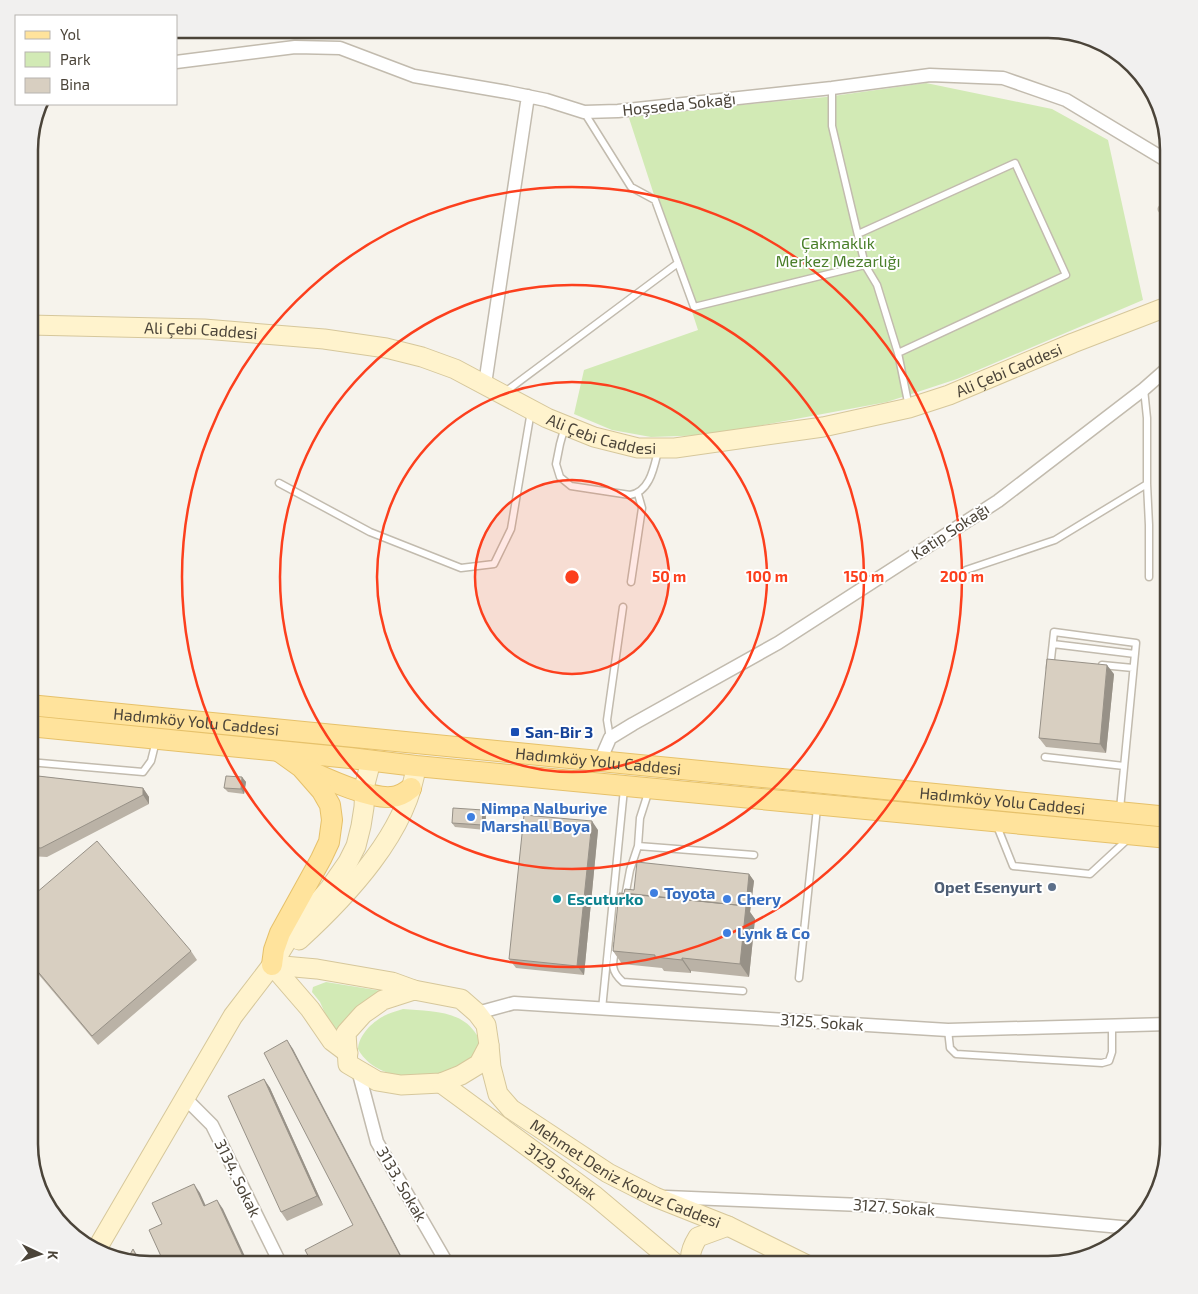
<svg xmlns="http://www.w3.org/2000/svg" width="1198" height="1294" font-family="'Exo 2',sans-serif">
<rect width="100%" height="100%" fill="#f6f3ec"/>
<!-- green -->
<path fill="#d2eab5" d="M926 83 1052 109 1108 140 1143 300 957 379 887 402 710 435 651 437 612 430 574 414 584 370 698 330 629 118 640 114 826 97Z
M326 982 388 992 336 1038 320 1002 312 992 313 987Z
M403 1009C427 1011 459 1010 474 1031 474 1031 478 1036 478 1037 479 1039 478 1042 478 1045 478 1056 468 1066 459 1071 454 1074 446 1074 440 1075 411 1079 374 1078 358 1049 359 1034 374 1020 388 1014 392 1012 398 1011 403 1009Z"/>
<g fill="none" stroke-linecap="round" stroke-linejoin="round">
<!-- lane casing -->
<g stroke="#c2bbae" stroke-width="9">
<path id="lane" d="M832 88V126L865 265 877 285 898 353 909 407
M584 112 631 187 655 200 694 307 865 265
M1162 209 1169 212
M858 234 1015 163 1066 275 898 353
M1144 389 1147 418V484L1149 525V577
M505 392 678 263
M565 426 560 444 556 464 560 477 571 486 630 495C650 492 654 467 658 451
M279 483 370 532 461 568 494 564 511 529 531 411
M966 570 1055 540 1147 484
M631 582 642 508 638 494
M1053 644 1135 654
M1102 665 1133 668
M1050 668 1054 632 1136 643 1120 809
M610 738 607 720 623 607
M1045 757 1124 766
M29 762 143 772 151 761 156 741
M997 826 1013 866 1090 874 1129 838
M638 846 754 855
M625 897 630 870 638 846 640 818 649 790
M616 946C613 962 609 970 623 982L743 991
M799 978 817 808
M602 1009 624 789
M948 1030 950 1048 956 1054 1102 1063 1109 1061 1112 1052V1026"/>
</g>
<!-- street casing -->
<g stroke="#c2bbae" stroke-width="15">
<path id="street" d="M176 62 295 47 340 48 414 76 507 92 546 100 584 112 618 111 832 88 930 75 1003 78 1066 100 1169 162
M485 384 528 96
M600 761 610 738 633 724 778 643 998 501 1144 389 1169 367
M477 1013 514 1003 948 1030 1169 1024
M358 1070 377 1142 448 1265
M185 1098 212 1125 281 1265
M666 1197 887 1206 1132 1228"/>
</g>
<!-- secondary casing -->
<g stroke="#d6c79b" stroke-width="21">
<g id="secondary">
<path id="s1" d="M29 325 204 329 324 339 386 348 422 357 455 369 547 418 594 437 638 448H675L823 427 909 408 949 395 1073 343 1169 306"/>
<path d="M299 940C346 897 408 832 416 766"/>
<path d="M272 965 317 969 392 982 414 990"/>
<path d="M272 965 310 1009 332 1041 348 1053"/>
<path d="M414 990 461 999 477 1013 486 1025 489 1045 479 1064 461 1075 441 1083 401 1085 377 1081 348 1064 346 1033 363 1014 383 1000Z"/>
<path id="s2" d="M489 1045 491 1067 498 1094 511 1109 608 1173 655 1197 728 1226 807 1265"/>
<path id="s3" d="M441 1083 595 1196 677 1265"/>
<path d="M95 1252 233 1016 272 965 293 931 330 888 348 862 356 846 361 826 364 807 365 784 371 761"/>
<path d="M692 1265C688 1256 693 1245 698 1237L728 1226"/>
</g>
</g>
<!-- primary casing -->
<g stroke="#e6c16a" stroke-width="22">
<g id="primary">
<path id="s4" d="M29 705 1169 817"/>
<path d="M29 726 350 758 416 766 1169 838"/>
<path d="M305 769C325 778 369 799 391 797 399 797 405 793 411 788"/>
<path d="M272 965 274 950 280 933 321 859 329 842 332 820 330 805 322 791 301 767 280 752"/>
</g>
</g>
<!-- lane -->
<use href="#lane" stroke="#fff" stroke-width="6"/>
<!-- street -->
<use href="#street" stroke="#fff" stroke-width="12"/>
<!-- secondary -->
<use href="#secondary" stroke="#fff3cd" stroke-width="19"/>
<!-- primary -->
<use href="#primary" stroke="#ffe39c" stroke-width="20"/>
</g>
<!-- wall -->
<path fill="#bab2a6" d="M1114 674 1106 753 1046 747 1039 738Z
M29 775 143 788 149 797V804L47 857 29 856Z
M242 777 246 782 244 794 228 792 224 788Z
M483 810 486 815 485 830 455 827 452 823Z
M598 830 584 975 516 968 509 959Z
M749 874 754 881 750 912 755 919 749 977 691 971V973L664 971 662 968 622 964 613 951 624 893 634 890Z
M29 899 191 951 197 960 98 1045 29 963Z
M264 1079 270 1088 323 1205 287 1221 281 1212Z"/>
<!-- shaded-wall -->
<path fill="#979187" d="M1107 665 1114 674 1106 753 1100 744Z
M242 777 246 782 244 794 241 789Z
M143 788 149 797V804L143 795Z
M483 810 486 815 485 830 482 825Z
M592 821 598 830 584 975 577 966Z
M749 874 754 881 750 912 755 919 749 977 740 964Z
M682 958 691 971V973L682 960Z
M287 1040 293 1049 406 1265H405Z
M264 1079 270 1088 323 1205 317 1196Z
M194 1184 200 1193 210 1215 204 1206Z
M217 1200 223 1209 249 1265H247Z
M133 1249 139 1258 142 1263H140Z"/>
<!-- building -->
<path fill="#d8cfc1" stroke="#979187" d="M1047 659 1107 665 1100 744 1039 738Z
M29 775 143 788V795L41 848 29 847Z
M226 776 242 777 241 789 224 788Z
M453 808 483 810 482 825 452 823Z
M524 815 592 821 577 966 509 959Z
M97 841 191 951 92 1036 29 961V899Z
M637 862 749 874 746 906 624 893 625 889 634 890Z
M619 893 746 906 740 964 682 958V960L655 957V955L613 951Z
M287 1040 405 1265H313L305 1250 353 1225 264 1053Z
M264 1079 317 1196 281 1212 228 1096Z
M194 1184 204 1206 217 1200 247 1265H165L149 1230 162 1224 152 1203Z
M133 1249 140 1263 127 1260Z"/>
<!-- distance rings -->
<circle cx="572" cy="577" r="97" fill="#fc3f1d" fill-opacity=".12"/>
<g fill="none" stroke="#fc3f1d" stroke-width="2.5">
<circle cx="572" cy="577" r="97"/>
<circle cx="572" cy="577" r="195"/>
<circle cx="572" cy="577" r="292"/>
<circle cx="572" cy="577" r="390"/>
</g>
<!-- markers -->
<rect fill="#1a4fb4" stroke="#fff" stroke-width="2" x="510" y="727" width="10" height="10" rx="2.5"/>
<g fill="#3f7fe0" stroke="#fff" stroke-width="2">
<circle cx="471" cy="817" r="5"/>
<circle cx="654" cy="893" r="5"/>
<circle cx="727" cy="899" r="5"/>
<circle cx="727" cy="933" r="5"/>
</g>
<circle fill="#5c6f8a" stroke="#fff" stroke-width="2" cx="1052" cy="887" r="5"/>
<circle fill="#0f9aa8" stroke="#fff" stroke-width="2" cx="557" cy="899" r="5"/>
<g text-anchor="middle" stroke-width="4" stroke-linejoin="round" paint-order="stroke">
<!-- street labels -->
<g font-size="16" fill="#4b4439" stroke="#fff">
<text transform="translate(679 104) rotate(-6)" y="6">Hoşseda Sokağı</text>
<text dy="6" stroke="none"><textPath href="#s1" startOffset="172">Ali Çebi Caddesi</textPath></text>
<text dy="6" stroke="none"><textPath href="#s1" startOffset="1012">Ali Çebi Caddesi</textPath></text>
<text dy="6" stroke="none"><textPath href="#s1" startOffset="592">Ali Çebi Caddesi</textPath></text>
<text transform="translate(950 531) rotate(-33)" y="6">Katip Sokağı</text>
<text dy="6" stroke="none"><textPath href="#s4" startOffset="168">Hadımköy Yolu Caddesi</textPath></text>
<text dy="6" stroke="none"><textPath href="#s4" startOffset="572">Hadımköy Yolu Caddesi</textPath></text>
<text dy="6" stroke="none"><textPath href="#s4" startOffset="978">Hadımköy Yolu Caddesi</textPath></text>
<text transform="translate(822 1022) rotate(4)" y="6">3125. Sokak</text>
<text dy="6" stroke="none"><textPath href="#s3" startOffset="149">3129. Sokak</textPath></text>
<text dy="6" stroke="none"><textPath href="#s2" startOffset="202">Mehmet Deniz Kopuz Caddesi</textPath></text>
<text transform="translate(238 1178) rotate(64)" y="6">3134. Sokak</text>
<text transform="translate(402 1184) rotate(60)" y="6">3133. Sokak</text>
<text transform="translate(894 1207) rotate(4)" y="6">3127. Sokak</text>
</g>
<!-- park labels -->
<g font-size="16" fill="#4a7f2a" stroke="#fff">
<text x="838" y="249">Çakmaklık<tspan x="838" dy="18">Merkez Mezarlığı</tspan></text>
</g>
<!-- transit labels -->
<g font-size="16" font-weight="bold" fill="#164399" stroke="#fff" text-anchor="start">
<text x="525" y="738">San-Bir 3</text>
</g>
<!-- shop labels -->
<g font-size="16" font-weight="bold" fill="#366cbe" stroke="#fff" text-anchor="start">
<text x="481" y="814">Nimpa Nalburiye<tspan x="481" dy="18">Marshall Boya</tspan></text>
<text x="664" y="899">Toyota</text>
<text x="737" y="905">Chery</text>
<text x="737" y="939">Lynk &amp; Co</text>
</g>
<!-- service labels -->
<g font-size="16" font-weight="bold" fill="#4e5e75" stroke="#fff" text-anchor="end">
<text x="1042" y="893">Opet Esenyurt</text>
</g>
<!-- culture labels -->
<g font-size="16" font-weight="bold" fill="#0d838f" stroke="#fff" text-anchor="start">
<text x="567" y="905">Escuturko</text>
</g>
</g>
<!-- crop -->
<path d="M0 0H1198V1294H0ZM150 38H1048A112 112 0 0 1 1160 150V1144A112 112 0 0 1 1048 1256H150A112 112 0 0 1 38 1144V150A112 112 0 0 1 150 38Z" fill="#f1f0ef" fill-rule="evenodd"/>
<path fill="none" stroke="#4b4439" stroke-width="2.5" d="M150 38H1048A112 112 0 0 1 1160 150V1144A112 112 0 0 1 1048 1256H150A112 112 0 0 1 38 1144V150A112 112 0 0 1 150 38Z"/>
<circle cx="572" cy="577" r="8" fill="#fc3f1d" stroke="#fff" stroke-width="2.5"/>
<g font-size="15" text-anchor="middle" font-weight="bold" fill="#fc3f1d" stroke="#fff" stroke-width="4" stroke-linejoin="round" paint-order="stroke">
<text x="669" y="582">50 m</text>
<text x="767" y="582">100 m</text>
<text x="864" y="582">150 m</text>
<text x="962" y="582">200 m</text>
</g>
<!-- legend -->
<rect x="15" y="15" width="162" height="90" fill="#ffffff" stroke="#b7b4b0"/>
<rect x="25" y="31" width="25" height="8" fill="#ffe39c" stroke="#b7b4b0"/>
<text x="60" y="40" font-size="15" fill="#4b4439">Yol</text>
<rect x="25" y="52" width="25" height="15" fill="#d2eab5" stroke="#b7b4b0"/>
<text x="60" y="65" font-size="15" fill="#4b4439">Park</text>
<rect x="25" y="78" width="25" height="15" fill="#d8cfc1" stroke="#b7b4b0"/>
<text x="60" y="90" font-size="15" fill="#4b4439">Bina</text>
<!-- north arrow -->
<g transform="translate(40 1254) rotate(94)" stroke="#ffffff" stroke-width="4" paint-order="stroke">
<path d="M0-4L9 19L0 12L-9 19Z" fill="#4b4439"/>
<text y="-8" font-size="14" font-weight="bold" text-anchor="middle" fill="#4b4439">K</text>
</g>
</svg>
